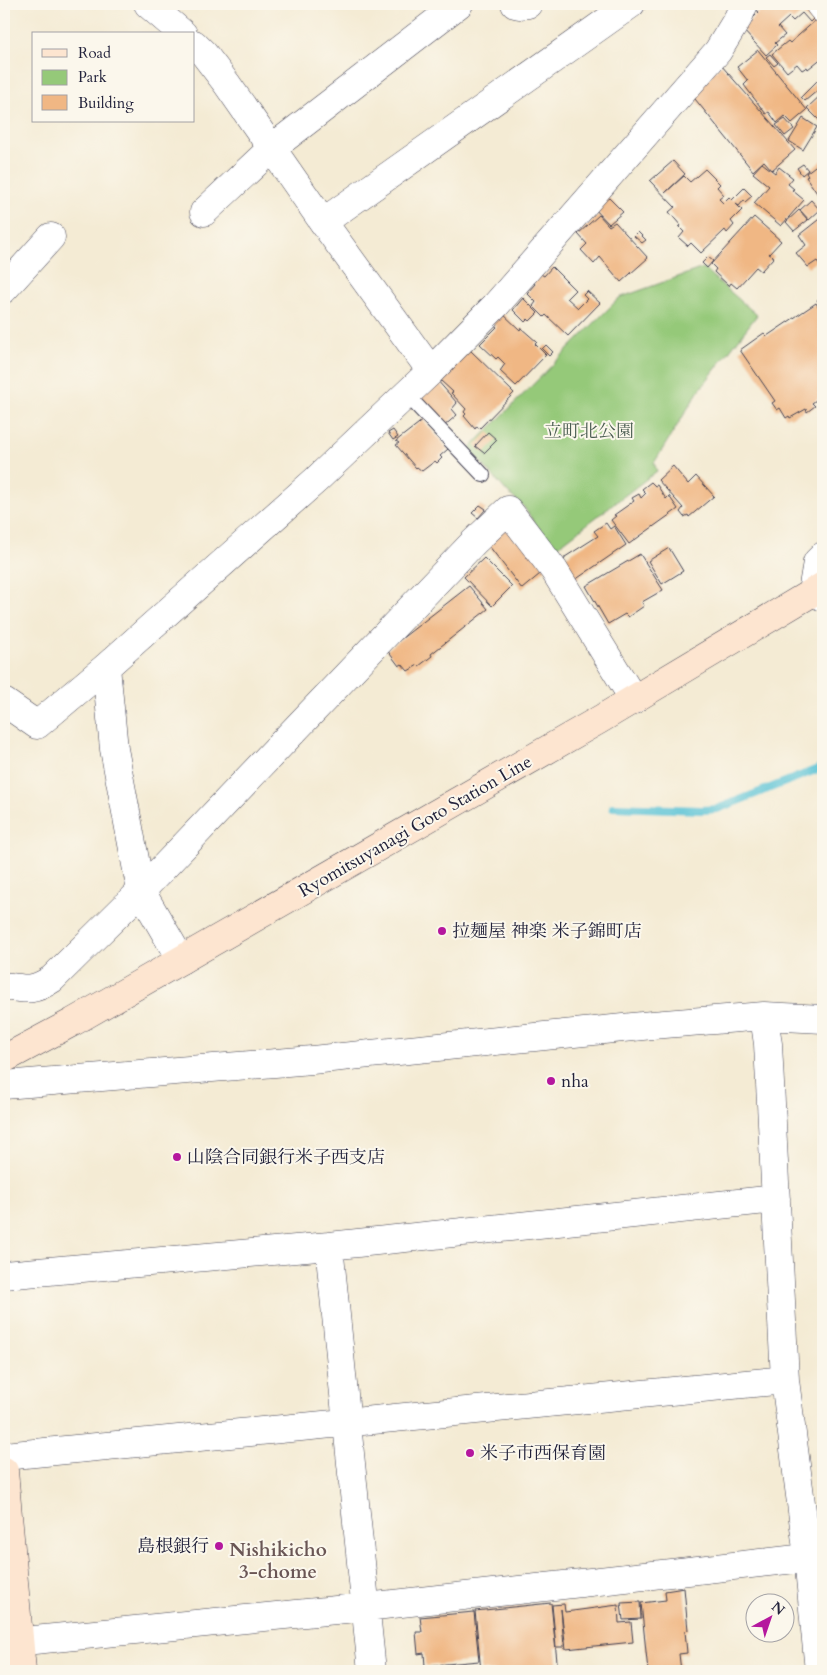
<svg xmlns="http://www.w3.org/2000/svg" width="827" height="1675" font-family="Cardo,'Noto Serif JP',serif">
<rect width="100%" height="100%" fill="#fbf7ec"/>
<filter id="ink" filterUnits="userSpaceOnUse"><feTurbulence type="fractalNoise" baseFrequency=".02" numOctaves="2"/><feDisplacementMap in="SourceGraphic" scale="10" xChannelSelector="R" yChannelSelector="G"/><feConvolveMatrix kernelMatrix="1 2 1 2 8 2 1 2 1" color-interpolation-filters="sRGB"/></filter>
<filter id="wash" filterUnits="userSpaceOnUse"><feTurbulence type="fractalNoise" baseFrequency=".0096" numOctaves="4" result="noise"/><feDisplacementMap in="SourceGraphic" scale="20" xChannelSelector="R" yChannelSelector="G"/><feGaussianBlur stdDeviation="1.12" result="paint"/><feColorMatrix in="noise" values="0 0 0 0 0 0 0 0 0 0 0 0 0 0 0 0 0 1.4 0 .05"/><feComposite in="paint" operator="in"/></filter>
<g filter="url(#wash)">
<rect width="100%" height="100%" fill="#f4ebd4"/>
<!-- green -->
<path fill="#95c979" stroke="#5c765a" d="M703 268 757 315 698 392 654 463 657 471 552 551 542 533 523 506 509 494 469 449 619 298Z"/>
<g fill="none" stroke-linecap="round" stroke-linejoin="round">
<!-- stream -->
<path stroke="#5ac3d6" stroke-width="8" d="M613 807 702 810 717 809 823 767"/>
</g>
<g id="blocks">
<!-- building -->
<path fill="#f0b784" d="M757 4H811L818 14 810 22 802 13 793 21 789 17 778 27 785 35 775 43 777 45 766 55 742 29 759 12 754 8Z
M817 19 823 24V57L808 69 807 67 802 70 797 64 787 72 772 54 788 41 790 43Z
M758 50 807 110 792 123 785 116 777 123 769 112 766 114 744 85 748 81 737 67Z
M770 54 778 63 774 66 766 57Z
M721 65 795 150 772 170 764 161 753 171 691 94Z
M821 77 823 79V92L822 93 818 90 805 101 801 97Z
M823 93V122L822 123 807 108Z
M803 118 817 127 803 150 789 141Z
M785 119 794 129 785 136 776 125Z
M823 160V202L806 177 808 176 806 173Z
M673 161 685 174 665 193 684 176 690 182 705 169 720 184 717 187 724 195 719 199 723 203 729 197 732 200 744 188 752 196 745 202 744 200 739 206 736 204 742 210 731 221 734 225 727 233 725 230 701 253 691 243 688 246 679 238 684 232 679 227 681 226 669 212 675 207 650 181Z
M762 163 775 173 779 167 793 178 788 184 794 189 792 190 804 200 781 226 754 203 769 186 753 173Z
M803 164 808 170 802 175 797 168Z
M606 195 623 212 609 224 593 207Z
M811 200 820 210 809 220 800 210Z
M799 210 808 220 794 231 786 222Z
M599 215 609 226 615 222 648 258 621 282 600 257 594 264 581 250 587 244 578 234Z
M823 216V269L817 261 808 267 796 253 806 245 799 235Z
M754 217 781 241 769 254 774 257 761 271 756 267 737 288 731 283 729 286 714 272 716 269 711 264Z
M638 232 646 240 642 243 634 236Z
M708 257 713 261 707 268 702 263Z
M552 267 575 290 567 298 578 308 587 299 583 295 587 291 600 303 568 336 546 315 544 317 533 306 536 302 527 293 535 284 532 280 539 273 544 276Z
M823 295V308L817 300Z
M523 298 538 313 530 321 528 319 525 322 513 310Z
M816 303 823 313V395L812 403 815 406 807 412 806 409 790 418 789 416 786 418 780 408 777 410 772 403 775 401 740 350 764 333 767 336Z
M502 313 520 330 521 328 537 342 535 344 546 355 516 386 500 371 505 364 498 357 496 359 480 344 497 327 492 323Z
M546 345 553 352 549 356 542 349Z
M469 349 514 393 479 429 477 426 475 429 464 416 466 414 464 412 466 409 451 393 453 392 440 380Z
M437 380 457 403 452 409 457 415 443 427 418 398Z
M423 420 448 449 440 456 442 458 437 463 435 461 422 471 417 467 416 468 396 445 399 443 396 441Z
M393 430 398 437 393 440 388 433Z
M488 432 497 440 484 453 475 446Z
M673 466 688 484 696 476 714 496 689 517 688 515 684 517 680 512 683 508 658 480Z
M651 482 655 486 657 485 666 499 669 496 678 509 629 544 611 520 616 516 614 515 634 501 632 498 639 494 641 498 646 493 642 489Z
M480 505 486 509 478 518 472 513Z
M511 522 546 569 522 589 486 542Z
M606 523 610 529 614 526 626 545 572 582 559 563 565 559V557L598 536 594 531Z
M669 548 683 571 662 584 648 561Z
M640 554 663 590 642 602 644 606 628 617 625 614 608 624 586 586Z
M484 558 512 586 492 606 464 577Z
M469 586 488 609 431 654 432 656 419 666 418 665 408 671 402 664 399 666 387 650Z
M684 1588 688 1630 685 1631 687 1653 679 1654 681 1671H648L641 1603 666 1600 665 1591Z
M640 1602 641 1619 623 1620 621 1603Z
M551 1603 558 1671H481L475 1611Z
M564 1604 565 1612 618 1605 619 1623 631 1622 633 1642 566 1649 561 1609 564 1647H556L552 1605Z
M474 1612 479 1661 425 1666 424 1653 418 1654 416 1632H422L420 1617Z"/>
</g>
</g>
<g filter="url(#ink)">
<use href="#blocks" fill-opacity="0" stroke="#424052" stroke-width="1"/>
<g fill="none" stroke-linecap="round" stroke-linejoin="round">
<!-- service casing -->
<g stroke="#424052" stroke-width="16">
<path id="service" d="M406 394 483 475"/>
</g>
<!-- minor casing -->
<g stroke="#424052" stroke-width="29">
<path id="minor" d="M148 4 183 34
M515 4 519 5 528 4
M819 4 823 9
M194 44 204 54 227 84 323 222 431 371
M204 212 272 148 459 4
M323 222 631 4
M4 289 51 237
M823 556 817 562 812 592 823 597
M106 667 114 749 141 891 181 960
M4 702 37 725 106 667 316 480 431 371 496 305 718 51 738 18 744 4
M4 986C25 989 33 992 52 979L141 891 474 542 508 510 554 570 634 700
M764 1016 768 1044 785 1380 808 1557 819 1671
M4 1085 312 1060 652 1025 764 1016 823 1019
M329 1246 372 1671
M4 1275 329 1246 776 1199
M4 1456 785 1380
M4 1643 366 1607 823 1556"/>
</g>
<!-- secondary casing -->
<g stroke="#424052" stroke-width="29">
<path id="secondary" d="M4 1059 73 1022 599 720 823 586
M4 1471 22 1671"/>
</g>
<!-- service -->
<use href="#service" stroke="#fff" stroke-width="14"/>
<!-- minor -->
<use href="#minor" stroke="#fff" stroke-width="28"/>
<!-- secondary -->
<use href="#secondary" stroke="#fde5d0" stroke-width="28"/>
</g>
</g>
<!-- markers -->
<g fill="#b5179e" stroke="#fbf7ec" stroke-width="2">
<circle cx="442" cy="931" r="5"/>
<circle cx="551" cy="1081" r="5"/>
<circle cx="177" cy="1157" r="5"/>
<circle cx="470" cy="1453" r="5"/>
<circle cx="219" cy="1546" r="5"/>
</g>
<g text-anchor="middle" stroke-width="4" stroke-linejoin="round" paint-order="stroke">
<!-- park labels -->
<g font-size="18" fill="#4a5c51" stroke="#fbf7ec">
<text x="589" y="437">立町北公園</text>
</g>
<!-- street labels -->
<g font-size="18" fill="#22223b" stroke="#fbf7ec">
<text transform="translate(415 826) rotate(-30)" y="6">Ryomitsuyanagi Goto Station Line</text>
</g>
<!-- poi labels -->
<g font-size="18" fill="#22223b" stroke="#fbf7ec" text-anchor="start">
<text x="452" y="937">拉麺屋 神楽 米子錦町店</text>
<text x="561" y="1087">nha</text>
<text x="187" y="1163">山陰合同銀行米子西支店</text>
<text x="480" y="1459">米子市西保育園</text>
<text x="209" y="1552" text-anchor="end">島根銀行</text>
</g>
<!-- neighbourhood labels -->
<g font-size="19" font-weight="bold" fill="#6a5655" stroke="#fbf7ec">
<text x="278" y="1556">Nishikicho<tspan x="278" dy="22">3-chome</tspan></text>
</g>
</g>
<!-- margin -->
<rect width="827" height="1675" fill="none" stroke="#fbf7ec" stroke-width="20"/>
<!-- legend -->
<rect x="32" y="32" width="162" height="90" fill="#fbf7ec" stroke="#a4a2a5"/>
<rect x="42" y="49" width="25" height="8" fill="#fde5d0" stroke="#a4a2a5"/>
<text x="78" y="58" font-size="15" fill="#22223b">Road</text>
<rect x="42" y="70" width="25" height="15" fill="#95c979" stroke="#a4a2a5"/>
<text x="78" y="82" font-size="15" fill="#22223b">Park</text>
<rect x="42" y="95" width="25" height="15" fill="#f0b784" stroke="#a4a2a5"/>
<text x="78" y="108" font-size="15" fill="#22223b">Building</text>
<!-- north arrow -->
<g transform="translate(770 1618) rotate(40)"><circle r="24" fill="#fbf7ec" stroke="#a4a2a5"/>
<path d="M0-4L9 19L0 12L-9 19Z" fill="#b5179e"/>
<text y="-8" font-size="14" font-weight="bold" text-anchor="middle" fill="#22223b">N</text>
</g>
</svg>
